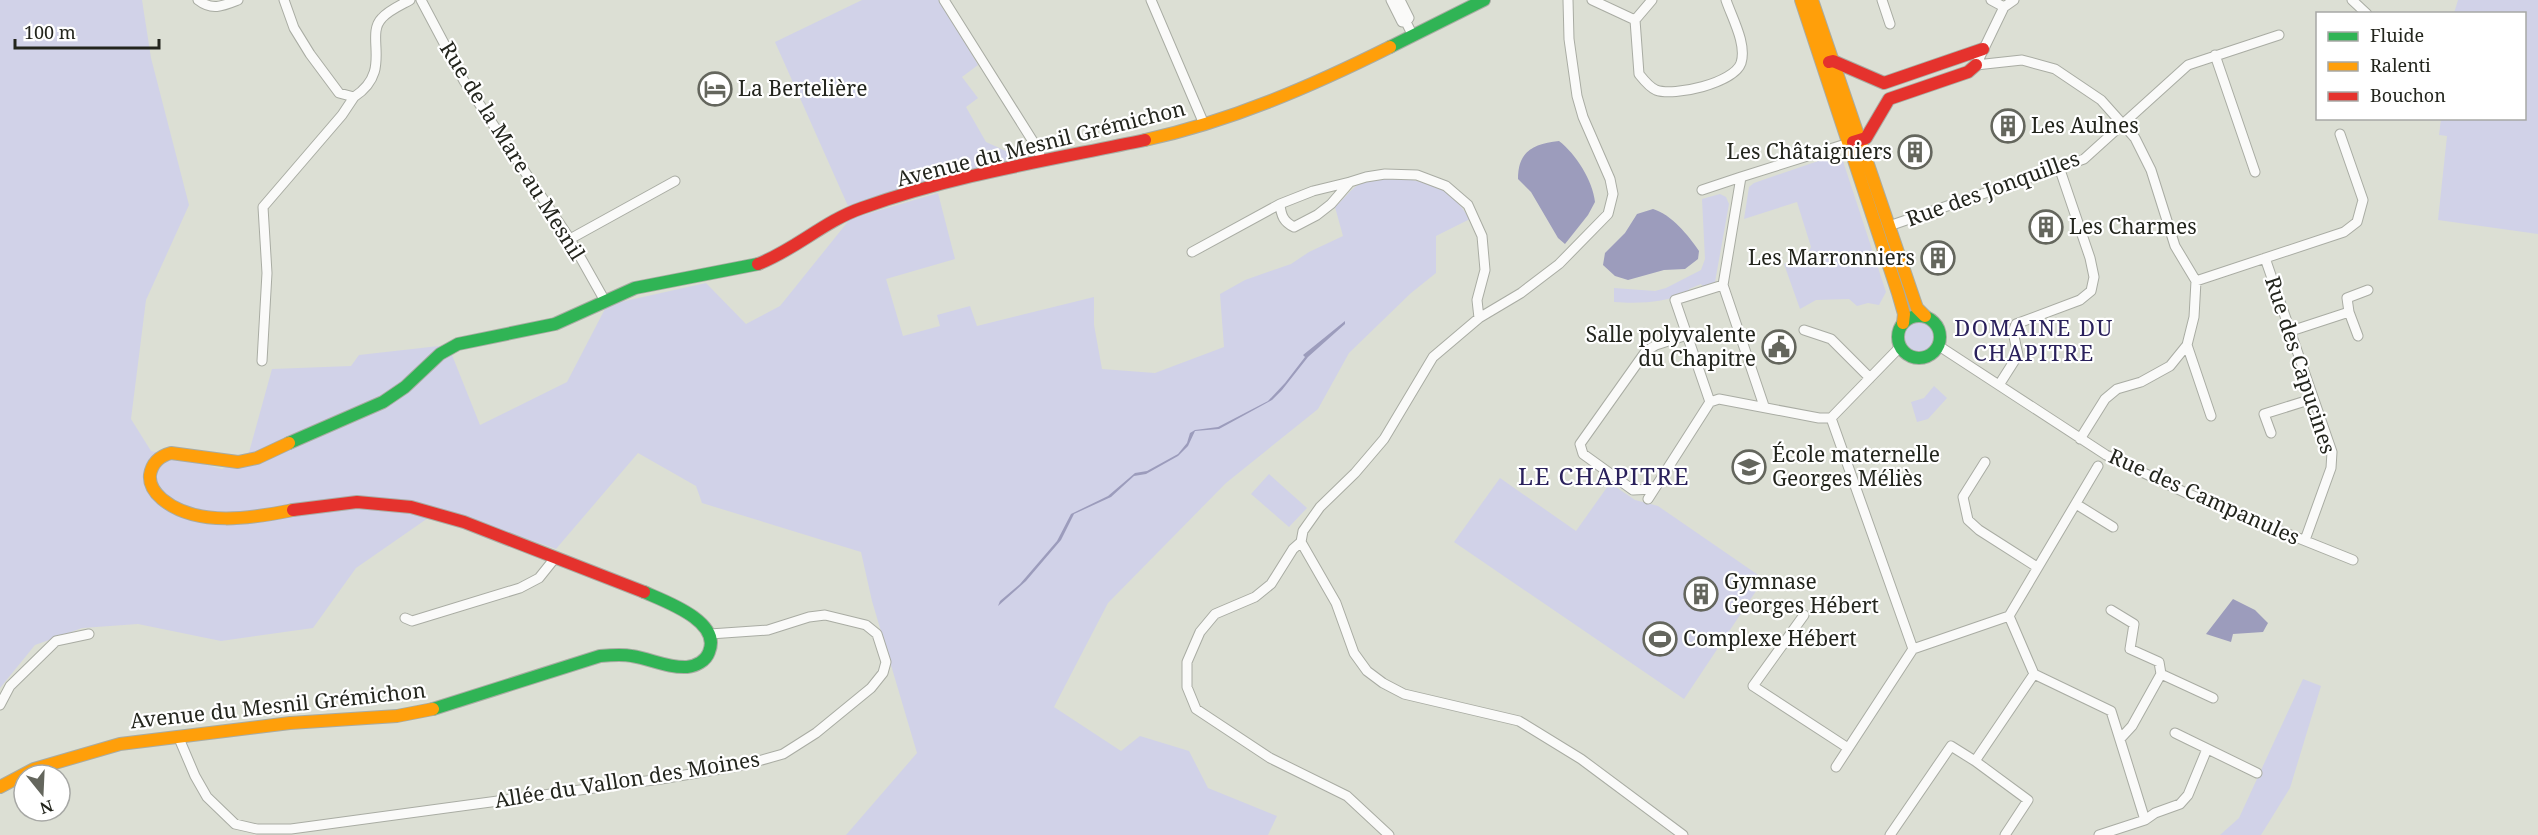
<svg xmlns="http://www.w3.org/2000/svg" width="2538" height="835" font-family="'Noto Serif',serif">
<rect width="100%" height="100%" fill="#dcdfd4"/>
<!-- green -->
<path fill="#d1d2e8" d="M0 0H142L151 58 189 205 146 300 131 419 151 451 222 469 248 456 272 369 351 366 359 355 448 345 480 425 567 382 607 305 706 283 746 324 780 306 850 219 938 193 955 259 886 279 903 336 940 326 937 315 970 306 977 326 1094 297V325L1102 369 1155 373 1224 347 1220 294 1245 280 1291 264 1309 252 1343 236 1335 207C1343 200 1350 190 1359 184 1377 173 1428 179 1445 191 1455 198 1463 209 1470 219L1436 236V273L1411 293 1349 353 1318 409 1226 483 1108 603 1054 707 1121 751 1140 736 1189 751 1208 788 1277 816 1268 835H846L917 753 872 601 861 552 702 503 696 486 638 453 556 549 441 509 356 568 313 628 221 641 138 624 82 628 35 645 0 688Z
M862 0H940L978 65 962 77 978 98 966 107 986 142 1019 157 933 180 848 206 775 42Z
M2458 0H2538V234L2438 220 2447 136 2439 135 2441 119 2524 118V14L2454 13Z
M1836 155 1842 158 1886 292 1879 305 1868 303 1857 306 1849 299 1816 300 1800 309 1784 264 1807 256 1811 247 1797 202 1744 219 1749 187 1754 183Z
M1720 194 1726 197 1729 204 1715 282 1703 287 1701 284 1689 289 1690 293C1662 302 1643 304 1614 302V288L1655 291 1666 288 1701 270 1705 259 1702 199Z
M1904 337a15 15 0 1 1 30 0a15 15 0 1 1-30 0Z
M1934 386 1947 398 1928 419 1917 422 1911 402 1924 398Z
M1269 474 1307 508 1289 527 1251 494Z
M1500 478 1576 531 1610 483 1635 500 1658 506 1764 579 1684 699 1454 542Z
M2303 679 2321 686 2290 788 2261 835H2220L2239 818Z"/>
<!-- water -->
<path fill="#9c9cbc" d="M1559 141C1576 154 1593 181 1595 202L1588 215 1565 244 1558 238 1531 192 1518 179C1518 151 1533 144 1559 141Z
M1653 209C1671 214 1689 236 1699 251L1698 259 1685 269 1664 270 1628 280 1615 276 1603 265 1605 253 1625 233 1637 214Z
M1345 321V324L1308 357 1282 390 1272 400 1219 429 1195 431 1188 446 1178 456 1146 474 1134 476 1111 497 1074 514 1061 540 1026 581 998 606 1000 601 1020 584 1057 541 1071 514 1108 496 1135 473 1147 471 1178 454 1187 443 1190 433 1195 430 1218 427 1268 401 1285 383 1305 357 1303 355Z
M2233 599 2255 610 2268 623 2263 632 2233 634 2231 642 2206 634Z"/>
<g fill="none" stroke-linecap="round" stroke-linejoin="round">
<!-- street casing -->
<g stroke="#a9aca3" stroke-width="11">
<path id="street" d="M198 0C212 11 223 6 238 0
M284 0 294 28 310 54 339 93 354 97C394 71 364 36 382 18 389 10 401 5 410 0
M421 0 464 81 570 239 605 301
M944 0 1039 151 1041 161
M1151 0 1204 124
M1391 0 1402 22H1406
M1400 0 1409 18 1406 22 1413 36
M1592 0 1635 20
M1652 0 1635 20 1639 74C1643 79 1649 87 1656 90 1674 97 1734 83 1741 63 1747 44 1732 18 1726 0
M1882 0 1890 24
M1991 0 2004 7
M2352 0 2367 14
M2215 55 2255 172
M1976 65 2022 60 2055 69 2101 100 2135 138 2151 170 2175 246 2196 281 2194 317 2187 345 2170 366 2141 382 2117 389 2105 399 2080 439
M1976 65 2004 7 2014 0
M1702 190 1741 177
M1280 204 1313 191 1350 182
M1889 226 2084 159 2188 65 2279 35
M570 239 675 181
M1192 252 1280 204C1281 216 1284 222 1294 227L1317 215 1331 204 1350 182 1366 177 1385 174 1417 175 1446 186 1468 205 1482 236 1485 270 1477 300 1479 318
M2265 258 2332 452 2331 468 2305 540
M2196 281 2344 232 2357 222 2363 200 2340 134
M2349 312 2347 298 2368 290
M1804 330 1831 339 1870 378
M2291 331 2349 312 2358 336
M2187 345 2211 416
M1939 346 2106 455 2186 493 2353 560
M1900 347 1831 418 1913 649
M262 361 267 273 263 207 342 115 354 97
M1999 385 2018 355 2013 332 2016 324 2080 300 2091 291 2094 277 2090 258 2059 167
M1710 402 1675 300 1723 285
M1764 406 1723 285 1741 177 1849 143
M2271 433 2264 414 2312 399
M1985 462 1963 497 1968 520 1979 530 2037 567
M1654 489 1633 490 1583 454 1580 444 1646 351 1656 345 1687 335
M1648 499 1710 402 1719 399 1819 418H1831
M2076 504 2113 527
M1301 542 1336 603 1354 653 1367 671 1383 683 1404 694 1519 721 1581 759 1683 835
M2111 610 2134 624 2130 649 2159 662 2161 674 2213 698
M1804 615 1753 686 1848 748
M2009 616 2034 674 2111 711 2145 820
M405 618 412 621 520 588 539 578 555 558
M0 705 10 686 56 641 89 634
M2175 733 2257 773
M178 736 195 776 207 797 235 824 257 829H291L661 779 744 765 783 754 816 733 871 688 883 673 886 662 877 634 866 625 825 615 809 617 768 630 710 634
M2120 739 2132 726 2161 674
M1836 767 1913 649 2009 616 2098 466
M1389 835 1347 796 1270 758 1196 709 1187 687V662L1200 632 1215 614 1255 597 1271 584 1293 549 1301 542 1303 531 1320 507 1355 473 1384 439 1433 357 1479 318 1521 293 1559 264 1608 214 1613 194 1610 179 1583 117 1577 96 1569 39 1568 0
M1890 835 1951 746 1975 761
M2005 835 2028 800 1975 761 2034 674
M2099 835 2145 820 2155 813 2180 804 2188 795 2207 749"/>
</g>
<!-- fast casing -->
<g stroke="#a9aca3" stroke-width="14">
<path id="fast" d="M1390 47 1484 0
M1898 337a21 21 0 1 1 42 0a21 21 0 1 1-42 0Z
M289 443 383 402 405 387 440 354 458 344 555 324 635 288 758 264
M433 709 600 656C611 655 622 654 632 656 651 659 668 668 687 667 696 666 706 661 709 652 722 621 664 601 644 592"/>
</g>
<!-- slow casing -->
<g stroke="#a9aca3" stroke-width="14">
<path id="slow" d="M1801 0 1898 293 1904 314 1903 323
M1812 0 1917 308 1925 316
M1145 140C1231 121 1312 86 1390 47
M289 443 257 458 238 462 171 453C160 456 152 462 150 475 149 485 155 493 162 499 197 528 253 518 293 510
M0 787 34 769 120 744 290 723 397 716 433 709"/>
</g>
<!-- jam casing -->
<g stroke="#a9aca3" stroke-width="14">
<path id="jam" d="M1829 62 1833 61 1884 83 1983 49
M1853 142 1866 138 1889 99 1968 72 1976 65
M758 264C795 250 824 221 862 208 953 175 1050 160 1145 140
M293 510 357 502 411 507 464 522 644 592"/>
</g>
<!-- street -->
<use href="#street" stroke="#fafaf9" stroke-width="9"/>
<!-- fast -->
<use href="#fast" stroke="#30b455" stroke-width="12"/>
<!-- slow -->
<use href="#slow" stroke="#ff9f0a" stroke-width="12"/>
<!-- jam -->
<use href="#jam" stroke="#e5322d" stroke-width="12"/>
</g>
<!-- icons -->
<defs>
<g id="hotel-ring" transform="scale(1.725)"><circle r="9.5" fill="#fff" stroke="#64665d" stroke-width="1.5"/><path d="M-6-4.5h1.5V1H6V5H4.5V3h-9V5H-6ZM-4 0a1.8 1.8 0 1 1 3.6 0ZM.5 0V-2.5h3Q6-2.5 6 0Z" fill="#64665d"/></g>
<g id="building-ring" transform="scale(1.725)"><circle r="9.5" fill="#fff" stroke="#64665d" stroke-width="1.5"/><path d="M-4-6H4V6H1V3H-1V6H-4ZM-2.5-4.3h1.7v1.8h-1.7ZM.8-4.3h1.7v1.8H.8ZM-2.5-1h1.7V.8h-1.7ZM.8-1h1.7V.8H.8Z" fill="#64665d"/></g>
<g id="civic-ring" transform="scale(1.725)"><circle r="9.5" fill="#fff" stroke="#64665d" stroke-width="1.5"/><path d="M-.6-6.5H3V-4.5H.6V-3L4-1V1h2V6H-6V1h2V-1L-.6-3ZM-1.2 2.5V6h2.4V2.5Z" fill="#64665d"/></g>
<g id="school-ring" transform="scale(1.725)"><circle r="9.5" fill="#fff" stroke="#64665d" stroke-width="1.5"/><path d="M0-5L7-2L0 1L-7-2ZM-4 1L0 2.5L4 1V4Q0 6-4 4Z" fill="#64665d"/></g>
<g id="stadium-ring" transform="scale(1.725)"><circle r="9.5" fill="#fff" stroke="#64665d" stroke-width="1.5"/><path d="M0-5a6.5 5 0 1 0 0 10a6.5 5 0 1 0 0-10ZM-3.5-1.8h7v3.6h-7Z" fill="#64665d"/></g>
</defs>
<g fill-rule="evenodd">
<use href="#hotel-ring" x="715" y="89"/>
<use href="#building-ring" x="2008" y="126"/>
<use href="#building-ring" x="1915" y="152"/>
<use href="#building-ring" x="2046" y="227"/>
<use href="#building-ring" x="1938" y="258"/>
<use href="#civic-ring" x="1779" y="347"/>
<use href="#school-ring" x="1749" y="467"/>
<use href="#building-ring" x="1701" y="594"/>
<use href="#stadium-ring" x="1660" y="639"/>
</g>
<g text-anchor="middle" stroke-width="4.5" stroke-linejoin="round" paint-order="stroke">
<!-- poi labels -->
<g font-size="21" fill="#23251d" stroke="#fff" text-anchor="start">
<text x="738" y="96">La Bertelière</text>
<text x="2031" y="133">Les Aulnes</text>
<text x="1892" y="159" text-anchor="end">Les Châtaigniers</text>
<text x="2069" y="234">Les Charmes</text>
<text x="1915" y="265" text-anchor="end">Les Marronniers</text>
<text x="1756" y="342" text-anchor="end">Salle polyvalente<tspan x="1756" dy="24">du Chapitre</tspan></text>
<text x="1772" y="462">École maternelle<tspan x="1772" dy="24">Georges Méliès</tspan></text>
<text x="1724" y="589">Gymnase<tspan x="1724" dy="24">Georges Hébert</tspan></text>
<text x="1683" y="646">Complexe Hébert</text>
</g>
<!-- street labels -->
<g font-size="21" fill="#23251d" stroke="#fff">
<text transform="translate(1041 144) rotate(-14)" y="7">Avenue du Mesnil Grémichon</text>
<text transform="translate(512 151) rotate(58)" y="7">Rue de la Mare au Mesnil</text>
<text transform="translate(1993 189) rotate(-20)" y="7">Rue des Jonquilles</text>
<text transform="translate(2300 365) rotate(72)" y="7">Rue des Capucines</text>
<text transform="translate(2204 497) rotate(24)" y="7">Rue des Campanules</text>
<text transform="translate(278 706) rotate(-6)" y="7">Avenue du Mesnil Grémichon</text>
<text transform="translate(627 780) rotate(-9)" y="7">Allée du Vallon des Moines</text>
</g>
<!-- neighbourhood labels -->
<g font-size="22" letter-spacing="1.5" fill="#2a215c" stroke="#fff">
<text x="2034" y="336">DOMAINE DU<tspan x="2034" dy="25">CHAPITRE</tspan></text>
</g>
<!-- quarter labels -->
<g font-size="24" letter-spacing="1.5" fill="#2a215c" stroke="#fff">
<text x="1604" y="485">LE CHAPITRE</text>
</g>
</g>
<!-- legend -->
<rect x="2316" y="12" width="210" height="108" fill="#ffffff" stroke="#a7a8a5" stroke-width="1.5"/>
<rect x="2328" y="32" width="30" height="9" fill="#30b455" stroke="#a7a8a5" stroke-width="1.5"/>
<text x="2370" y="42" font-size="18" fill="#23251d">Fluide</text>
<rect x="2328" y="62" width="30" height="9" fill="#ff9f0a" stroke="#a7a8a5" stroke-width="1.5"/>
<text x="2370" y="72" font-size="18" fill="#23251d">Ralenti</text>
<rect x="2328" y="92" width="30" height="9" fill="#e5322d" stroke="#a7a8a5" stroke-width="1.5"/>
<text x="2370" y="102" font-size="18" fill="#23251d">Bouchon</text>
<!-- north arrow -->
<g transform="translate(42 793) rotate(162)"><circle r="28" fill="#ffffff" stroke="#a7a8a5" stroke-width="1.5"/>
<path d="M0-4.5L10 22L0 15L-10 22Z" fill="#64665d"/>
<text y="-9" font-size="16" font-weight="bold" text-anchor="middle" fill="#23251d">N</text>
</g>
<!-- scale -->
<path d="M15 39v9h144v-9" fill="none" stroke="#23251d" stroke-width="3"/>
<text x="24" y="39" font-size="18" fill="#23251d" stroke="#ffffff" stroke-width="4.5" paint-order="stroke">100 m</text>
</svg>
